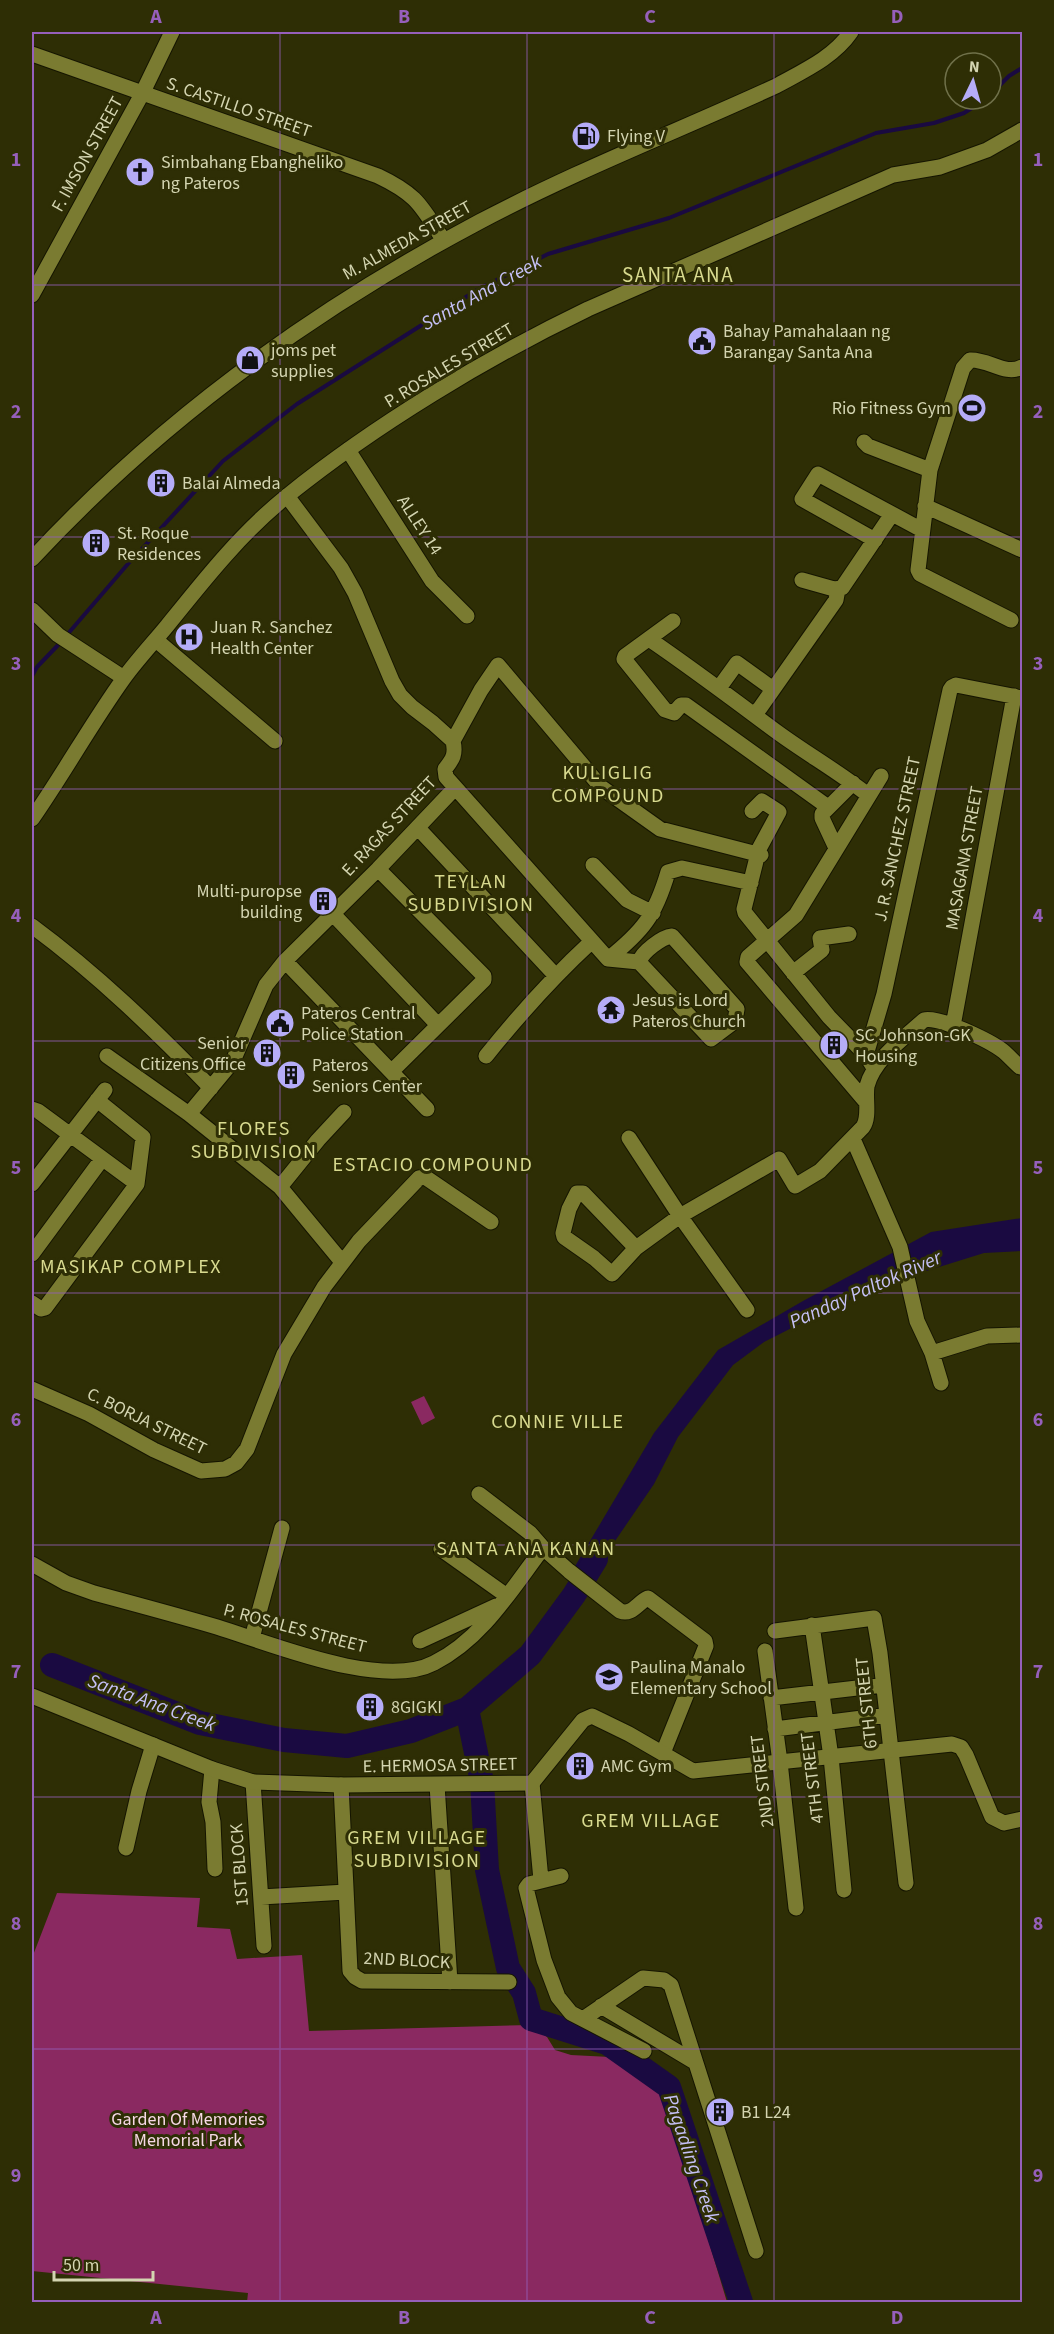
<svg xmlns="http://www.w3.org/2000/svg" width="1054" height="2334" font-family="'Source Sans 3',sans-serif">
<rect width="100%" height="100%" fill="#2e2e05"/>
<!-- green -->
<path fill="#8a2961" d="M424 1396 435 1418 422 1425 411 1402Z
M57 1893 200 1898 197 1927 230 1929 237 1959 302 1955 309 2031 531 2025 547 2037 555 2050 571 2055 610 2057 630 2068 665 2097 727 2302H247L248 2293 32 2271V1958Z"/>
<!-- water -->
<path fill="#1a0a41" d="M1022 1218V1251L984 1253 891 1282 839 1304 764 1342 733 1365 678 1437 654 1484 589 1579 574 1568 654 1433 718 1350 803 1301 931 1232Z"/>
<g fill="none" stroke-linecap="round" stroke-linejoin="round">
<!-- stream -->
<path stroke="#1a0a41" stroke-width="4" d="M991 94 1009 76 1022 68
M66 636 127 565 223 461 297 404 477 290 548 254 669 218 876 133 934 123 964 113 986 99
M32 676 37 667 61 642"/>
<!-- river -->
<path stroke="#1a0a41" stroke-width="24" d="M52 1665 200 1723 284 1740 347 1746 411 1731 467 1709 530 1655 574 1595 596 1559
M467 1709 482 1782 487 1870 508 1968 524 1993 531 2019 607 2043 669 2087 741 2302"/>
<!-- street casing -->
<g stroke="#151501" stroke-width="17">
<path id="street" d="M864 442 868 446 930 470
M348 450 432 581 467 616
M287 496 341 568 355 593 392 681 400 695 412 707 433 723 453 741C456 754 453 759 445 769L446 777 608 959
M925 506 1022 550
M875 540 802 499 818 474 922 530
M802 580 834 589 842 588 892 514
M1011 620 920 574 918 570 930 470 963 368 970 360C989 359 1005 376 1022 367
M673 621 625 656 624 659 665 710 674 713 681 705H686L828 807
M649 639C693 669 734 700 777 732 807 754 839 772 868 795
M156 640 275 741
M719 688 737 663 773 689
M754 714 760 708 836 600 838 589
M453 741 481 690 498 665 601 787 660 829 761 855
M752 811 762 801 779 812 759 849 744 909 745 913 829 1017 866 1055
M418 828 555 975
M836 848 822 818V814L853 783
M593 865 627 900 653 913
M378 869 484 976V980L392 1071
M333 914 438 1025
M32 926C97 974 155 1030 211 1088
M608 959 639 962C642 952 662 937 672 936L737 1009 735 1021 711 1039 639 962
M608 959C643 931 655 916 668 872L682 868 751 883
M285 961 427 1109
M793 973 822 950 820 938 849 934
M953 1026 1014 696
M107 1056 189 1114 280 1187 342 1262
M486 1056C519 1015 553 977 591 942
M874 1068 866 1055 884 994 950 690 952 687 956 685 1022 698
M866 1102 747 962 748 957 796 915 881 776
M32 1109 38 1111 137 1184
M189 1114 233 1061 266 985 285 961 378 869 454 789
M629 1138 680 1216 747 1310
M853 1139 900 1247 917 1321 932 1353 941 1383
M32 1184 105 1090
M280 1187 318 1140 344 1112
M636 1248 583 1193H577L569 1209 563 1233 564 1237 594 1258 612 1274 636 1248 680 1216 779 1159 795 1186 820 1171 863 1127C870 1117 865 1099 867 1086 874 1059 904 1038 924 1020 939 1016 990 1041 1003 1051 1009 1056 1014 1062 1020 1067
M32 1254 102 1159
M32 1303 41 1309 45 1308 137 1184 143 1137 97 1100
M932 1353 987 1336 1022 1335
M32 1389 89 1414 154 1450 201 1471 225 1469 236 1463 247 1449 284 1354 324 1287 359 1241 419 1178 425 1177 491 1222
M479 1494 530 1533 543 1548 569 1571 620 1611C632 1616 638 1602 648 1598L705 1641 706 1646 663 1753
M441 1549 507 1596
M32 1564 66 1583 94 1593C135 1604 176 1615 217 1627 272 1644 382 1690 434 1663 482 1639 511 1590 543 1548
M812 1625 831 1757 844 1890
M775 1631 874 1618 880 1653 906 1883
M252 1638 282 1528
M420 1641 496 1606
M765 1651 780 1762 796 1908
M771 1698 883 1685
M775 1729 886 1715
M212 1769 209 1802 213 1822 215 1869
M253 1782 264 1946
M532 1783 541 1880
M341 1785 350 1971 355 1977 362 1981 509 1982
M437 1785 450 1982
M126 1848 139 1791 153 1745
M561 1876 529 1884 526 1888 544 1960 558 1997 571 2013 644 2051
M261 1897 346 1892
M601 2006 693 2061
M583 2019 643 1978 664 1980 671 1985 756 2251"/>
</g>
<!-- secondary casing -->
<g stroke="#151501" stroke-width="17">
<path id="secondary" d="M32 54 378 176C418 195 421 206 444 241
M32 295 142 94 172 32
M32 559C160 421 313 310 479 222 575 171 678 131 776 86 803 71 833 58 851 32
M32 610 58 635 124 678
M32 819C64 773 91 724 124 678 137 660 153 643 167 626 204 580 241 533 287 496 375 425 486 358 588 309L893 175 940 167 987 150 1022 130
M32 1696 212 1769 253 1782 341 1785 532 1783 583 1720 592 1716 629 1734 693 1771 952 1744 961 1747 966 1755 992 1817 1004 1823 1022 1819"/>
</g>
<!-- street -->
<use href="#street" stroke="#7a7b31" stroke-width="15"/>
<!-- secondary -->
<use href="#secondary" stroke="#7a7b31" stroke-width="15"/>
</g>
<!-- grid -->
<path fill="none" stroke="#965fbb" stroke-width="1.5" stroke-opacity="0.55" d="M280 32V2302M527 32V2302M774 32V2302M32 285H1022M32 537H1022M32 789H1022M32 1041H1022M32 1293H1022M32 1545H1022M32 1797H1022M32 2049H1022"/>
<!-- icons -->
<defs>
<g id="fuel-disc" transform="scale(1.5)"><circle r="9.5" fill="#b5acf8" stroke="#2e2e05"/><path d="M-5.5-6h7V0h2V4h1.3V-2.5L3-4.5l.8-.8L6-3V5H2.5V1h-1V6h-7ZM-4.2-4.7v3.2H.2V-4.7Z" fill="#111"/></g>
<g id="church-disc" transform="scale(1.5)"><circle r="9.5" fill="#b5acf8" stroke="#2e2e05"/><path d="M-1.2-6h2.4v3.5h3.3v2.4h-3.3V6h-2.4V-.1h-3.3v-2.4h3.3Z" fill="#111"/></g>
<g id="civic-disc" transform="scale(1.5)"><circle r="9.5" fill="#b5acf8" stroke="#2e2e05"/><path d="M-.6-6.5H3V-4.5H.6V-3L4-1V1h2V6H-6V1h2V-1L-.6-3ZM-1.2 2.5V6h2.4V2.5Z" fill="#111"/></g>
<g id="shop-disc" transform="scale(1.5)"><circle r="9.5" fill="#b5acf8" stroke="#2e2e05"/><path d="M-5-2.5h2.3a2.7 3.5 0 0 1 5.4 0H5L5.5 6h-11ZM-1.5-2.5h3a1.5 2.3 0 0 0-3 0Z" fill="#111"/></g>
<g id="stadium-disc" transform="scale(1.5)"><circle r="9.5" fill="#b5acf8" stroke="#2e2e05"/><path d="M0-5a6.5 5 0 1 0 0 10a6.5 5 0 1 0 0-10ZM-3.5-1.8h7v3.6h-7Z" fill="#111"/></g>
<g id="building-disc" transform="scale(1.5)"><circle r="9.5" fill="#b5acf8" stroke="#2e2e05"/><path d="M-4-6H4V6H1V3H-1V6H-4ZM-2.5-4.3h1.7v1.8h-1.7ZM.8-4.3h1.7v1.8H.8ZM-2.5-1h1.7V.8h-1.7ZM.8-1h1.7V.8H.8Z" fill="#111"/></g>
<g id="hospital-disc" transform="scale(1.5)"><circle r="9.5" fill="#b5acf8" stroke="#2e2e05"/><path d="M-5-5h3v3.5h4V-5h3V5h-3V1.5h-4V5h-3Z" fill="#111"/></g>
<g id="temple-disc" transform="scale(1.5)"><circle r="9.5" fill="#b5acf8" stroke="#2e2e05"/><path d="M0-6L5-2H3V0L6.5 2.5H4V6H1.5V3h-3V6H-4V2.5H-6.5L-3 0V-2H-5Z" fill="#111"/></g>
<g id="school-disc" transform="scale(1.5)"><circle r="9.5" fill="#b5acf8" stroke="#2e2e05"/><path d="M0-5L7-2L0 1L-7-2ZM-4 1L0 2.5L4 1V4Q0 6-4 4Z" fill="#111"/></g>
</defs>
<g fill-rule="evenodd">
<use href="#fuel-disc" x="586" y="136"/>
<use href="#church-disc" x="140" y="172"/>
<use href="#civic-disc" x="702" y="341"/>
<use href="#shop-disc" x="250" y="360"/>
<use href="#stadium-disc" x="972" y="408"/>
<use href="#building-disc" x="161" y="483"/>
<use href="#building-disc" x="96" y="543"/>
<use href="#hospital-disc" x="189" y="637"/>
<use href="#building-disc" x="323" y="901"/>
<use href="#temple-disc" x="611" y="1010"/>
<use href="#civic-disc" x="280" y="1023"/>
<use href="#building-disc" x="834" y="1045"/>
<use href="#building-disc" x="267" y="1053"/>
<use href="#building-disc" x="291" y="1075"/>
<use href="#school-disc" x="609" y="1677"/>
<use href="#building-disc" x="370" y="1707"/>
<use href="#building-disc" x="580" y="1766"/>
<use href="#building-disc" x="720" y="2112"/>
</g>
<g text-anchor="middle" stroke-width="6" stroke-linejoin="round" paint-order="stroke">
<!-- street labels -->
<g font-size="18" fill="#d4d5b1" stroke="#2e2e05">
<text transform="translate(239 107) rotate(19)" y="6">S. CASTILLO STREET</text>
<text transform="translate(87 154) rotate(-61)" y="6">F. IMSON STREET</text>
<text transform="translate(407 240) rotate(-29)" y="6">M. ALMEDA STREET</text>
<text transform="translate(449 365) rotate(-31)" y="6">P. ROSALES STREET</text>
<text transform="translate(420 525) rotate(57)" y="6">ALLEY 14</text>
<text transform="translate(389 826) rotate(-47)" y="6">E. RAGAS STREET</text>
<text transform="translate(897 839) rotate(-78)" y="6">J. R. SANCHEZ STREET</text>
<text transform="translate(964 858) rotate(-80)" y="6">MASAGANA STREET</text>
<text transform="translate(147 1421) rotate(26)" y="6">C. BORJA STREET</text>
<text transform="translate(295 1628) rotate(15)" y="6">P. ROSALES STREET</text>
<text transform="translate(866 1703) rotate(-96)" y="6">6TH STREET</text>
<text transform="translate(440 1765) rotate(-1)" y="6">E. HERMOSA STREET</text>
<text transform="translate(812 1778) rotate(-97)" y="6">4TH STREET</text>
<text transform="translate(762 1781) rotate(-97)" y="6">2ND STREET</text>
<text transform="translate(239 1865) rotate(-94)" y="6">1ST BLOCK</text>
<text transform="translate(407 1960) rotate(3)" y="6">2ND BLOCK</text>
</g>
<!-- poi labels -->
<g font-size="18" fill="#d4d5b1" stroke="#2e2e05" text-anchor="start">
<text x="607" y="142">Flying V</text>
<text x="161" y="168">Simbahang Ebangheliko<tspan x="161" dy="21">ng Pateros</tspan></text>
<text x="723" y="337">Bahay Pamahalaan ng<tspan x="723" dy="21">Barangay Santa Ana</tspan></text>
<text x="271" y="356">joms pet<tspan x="271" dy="21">supplies</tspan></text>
<text x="951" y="414" text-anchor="end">Rio Fitness Gym</text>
<text x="182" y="489">Balai Almeda</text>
<text x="117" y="539">St. Roque<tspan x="117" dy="21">Residences</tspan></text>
<text x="210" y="633">Juan R. Sanchez<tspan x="210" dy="21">Health Center</tspan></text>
<text x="302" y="897" text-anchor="end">Multi-puropse<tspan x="302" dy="21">building</tspan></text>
<text x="632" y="1006">Jesus is Lord<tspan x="632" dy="21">Pateros Church</tspan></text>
<text x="301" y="1019">Pateros Central<tspan x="301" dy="21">Police Station</tspan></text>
<text x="855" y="1041">SC Johnson-GK<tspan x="855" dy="21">Housing</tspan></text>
<text x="246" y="1049" text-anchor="end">Senior<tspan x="246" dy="21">Citizens Office</tspan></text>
<text x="312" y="1071">Pateros<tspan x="312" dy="21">Seniors Center</tspan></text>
<text x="630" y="1673">Paulina Manalo<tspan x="630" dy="21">Elementary School</tspan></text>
<text x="391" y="1713">8GIGKI</text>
<text x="601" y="1772">AMC Gym</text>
<text x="741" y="2118">B1 L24</text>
</g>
<!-- park labels -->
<g font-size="18" fill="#f7d8e6" stroke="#2e2e05">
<text x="188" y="2125">Garden Of Memories<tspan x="188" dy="21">Memorial Park</tspan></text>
</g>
<!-- water labels -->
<g font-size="20" font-style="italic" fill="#c5c0f6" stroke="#2e2e05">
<text transform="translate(481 292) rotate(-29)" y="7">Santa Ana Creek</text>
<text transform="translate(865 1289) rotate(-24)" y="7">Panday Paltok River</text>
<text transform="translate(152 1702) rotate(20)" y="7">Santa Ana Creek</text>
<text transform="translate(692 2158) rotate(71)" y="7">Pagadling Creek</text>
</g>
<!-- neighbourhood labels -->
<g font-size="20" letter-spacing="1.5" fill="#d8da8f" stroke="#2e2e05">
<text x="608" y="779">KULIGLIG<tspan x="608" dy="23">COMPOUND</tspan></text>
<text x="471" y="888">TEYLAN<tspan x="471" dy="23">SUBDIVISION</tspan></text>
<text x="254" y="1135">FLORES<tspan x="254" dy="23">SUBDIVISION</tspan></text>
<text x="433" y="1171">ESTACIO COMPOUND</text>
<text x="131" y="1273">MASIKAP COMPLEX</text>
<text x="558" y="1428">CONNIE VILLE</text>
<text x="526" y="1555">SANTA ANA KANAN</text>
<text x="651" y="1827">GREM VILLAGE</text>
<text x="417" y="1844">GREM VILLAGE<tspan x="417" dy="23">SUBDIVISION</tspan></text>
</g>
<!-- quarter labels -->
<g font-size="21" letter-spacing="1.5" fill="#d8da8f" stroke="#2e2e05">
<text x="678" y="282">SANTA ANA</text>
</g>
</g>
<!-- border -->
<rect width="1054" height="2334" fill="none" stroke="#2e2e05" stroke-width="66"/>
<!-- north arrow -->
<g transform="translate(973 81) rotate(5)"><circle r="28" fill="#2e2e05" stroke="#70714a" stroke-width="1.5"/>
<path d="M0-4.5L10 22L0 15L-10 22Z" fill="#b5acf8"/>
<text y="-9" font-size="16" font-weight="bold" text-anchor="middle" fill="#d4d5b1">N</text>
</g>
<!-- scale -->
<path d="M54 2271v9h99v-9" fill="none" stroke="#d4d5b1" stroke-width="3"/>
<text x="63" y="2271" font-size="18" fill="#d4d5b1" stroke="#2e2e05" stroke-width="4.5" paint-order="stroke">50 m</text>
<rect x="33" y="33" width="988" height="2268" fill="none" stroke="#965fbb" stroke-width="2"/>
<g font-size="20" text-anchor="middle" font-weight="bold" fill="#965fbb">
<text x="156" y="23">A</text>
<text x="404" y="23">B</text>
<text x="650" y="23">C</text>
<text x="897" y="23">D</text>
<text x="16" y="166">1</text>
<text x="1038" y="166">1</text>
<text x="16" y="418">2</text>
<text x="1038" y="418">2</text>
<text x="16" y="670">3</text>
<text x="1038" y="670">3</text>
<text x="16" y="922">4</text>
<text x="1038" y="922">4</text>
<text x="16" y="1174">5</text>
<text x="1038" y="1174">5</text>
<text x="16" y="1426">6</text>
<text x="1038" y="1426">6</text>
<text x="16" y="1678">7</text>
<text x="1038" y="1678">7</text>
<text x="16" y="1930">8</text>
<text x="1038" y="1930">8</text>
<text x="16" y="2182">9</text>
<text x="1038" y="2182">9</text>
<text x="156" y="2324">A</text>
<text x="404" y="2324">B</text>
<text x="650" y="2324">C</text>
<text x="897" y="2324">D</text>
</g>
</svg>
